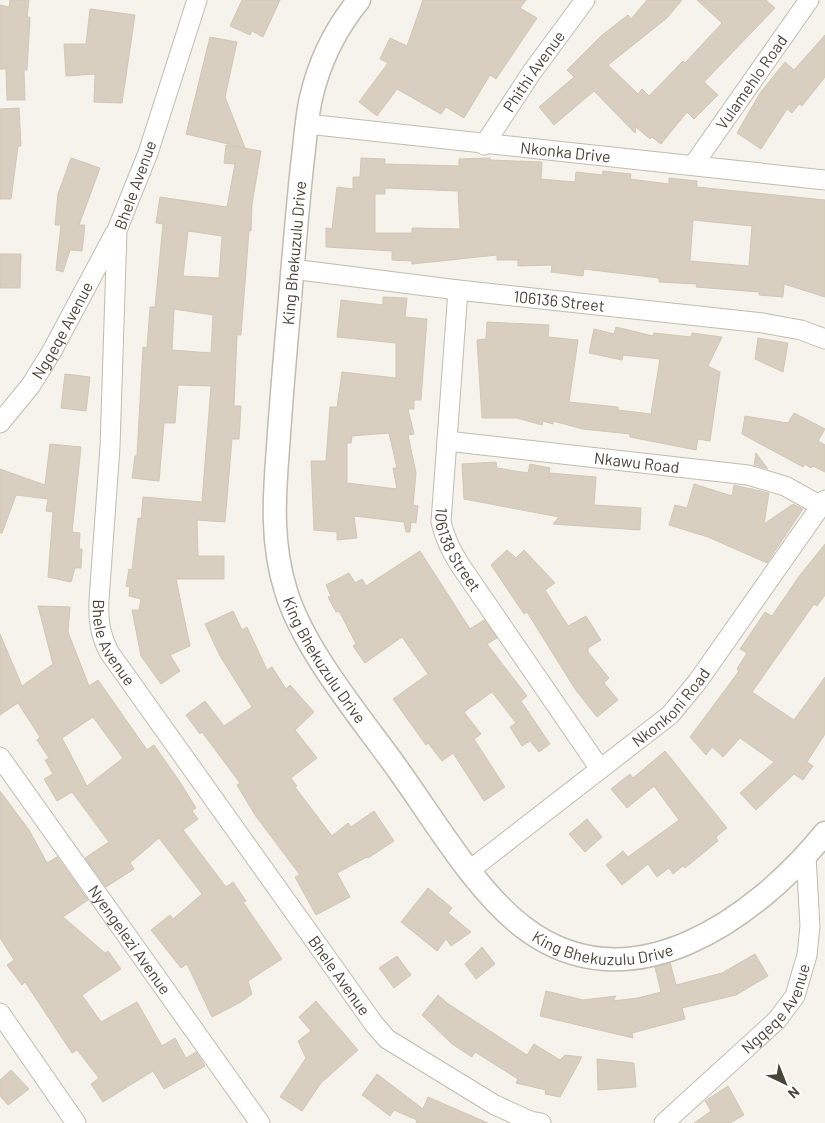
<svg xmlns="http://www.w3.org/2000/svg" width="825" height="1123" font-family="Barlow,sans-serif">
<rect width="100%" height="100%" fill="#f6f3ec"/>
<!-- building -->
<path fill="#d8cfc1" stroke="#d3c7b4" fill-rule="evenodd" d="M10 0H29L27 17H30L27 70H24L25 100H7L6 69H0V5L9 7Z
M242 0H280L263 37 252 31 250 35 230 26Z
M423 0H526L520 8 537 18 496 79 490 75 464 118 446 107 441 114 397 89 377 116 359 102 388 63 380 59 390 38 407 46Z
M647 0H682L667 18 608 65 638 94 642 89 649 96 683 61 685 63 722 23 697 0H766L775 8 704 82 718 95 694 119 687 112 661 144 652 137 650 139 636 127 635 133 594 91 554 125 539 107 574 77 567 70 601 36 628 15 631 19Z
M90 9 135 15 122 103 94 102 95 74 66 76 64 44H86Z
M825 35V77L802 106 799 104 792 113 787 109 761 149 737 133 760 93 785 62 794 70Z
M210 37 237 42 225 97 245 148 186 134Z
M19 108 21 146H18L11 199H0V109Z
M226 145 261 151 252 204 251 231H249L241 335H237L234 406H241L239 439H232L225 522 197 520 198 556H224V579H176L190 646 170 655 180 671 161 684 141 656 132 610H139L141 599 129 596 130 587 126 586 129 569 132 570 138 518 141 519 143 497 202 502 211 386 178 385 175 423H164L159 481 132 478 135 456H137L143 347 147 348 150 307H155L163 224 156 223 160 197 227 207 235 164 224 163ZM188 231 222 236 219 278 183 276ZM174 309 213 315 211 353 172 350Z
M71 158 100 168 79 225H85L82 251 70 250 63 272 56 270 61 225H55L58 194Z
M361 158 385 159V164L459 166V159L490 158V160L542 162 541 179 575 182 576 172 602 175 603 171 631 174 630 179 669 184V178L697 181V187L825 200V297L784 284 783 297 759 295V292L696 287 697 284 659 282V278L584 269 583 276 551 272 552 265 518 266V260H497V255L412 264V261L392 260V251L326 247V228L332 229 337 187 353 189V177H360ZM385 188 458 191 460 229 412 228V233H375V194H385ZM693 220 752 226 749 266 690 261Z
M0 254H21L20 288H0Z
M383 297 407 298 405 317 427 319 421 400H414V409H408L414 434 408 435 416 473 413 505 418 506 416 523 411 522 410 532H406L404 522 354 516 357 538 337 540V532L314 530 311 461H326L330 407H337L342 372 396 378V343L337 337 341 300 383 305ZM389 433 397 468H393L397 489 347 483V443H351L352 436Z
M487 322 549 325 548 337 578 340 569 402 618 407V410L651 414 660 359 623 355 622 360 589 353 594 329 614 334 616 327 653 336 654 333 691 337 692 333 722 337 708 366 720 372 710 441 698 439 696 450 630 437V434L583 429 553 421V424L543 421 542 425 517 418H482L477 340 486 339Z
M758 338 788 343 783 372 755 359Z
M65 374 90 377 86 411 61 408Z
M794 413 825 429 818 441 825 445V472L813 466 811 468 805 464 803 467 742 434 745 416 788 423Z
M50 444 81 447 72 532 80 533 79 549H82L81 568H75L71 582 48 577 53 512 46 511 48 499 16 495 2 533H0V469L45 485Z
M756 453 768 469 754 465Z
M496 462 497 468 528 473 530 464 550 468 549 473 596 477 594 505 641 508 640 530 553 524 559 517 464 499 462 464Z
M694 484 732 496 734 485 769 493 764 524 793 504 803 509 767 563 708 537 669 525 675 505 687 508Z
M825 544V595L817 606 814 604 752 692 794 720 825 677V734L807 762 813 766 803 780 794 774 756 810 740 793 774 762 740 738 723 757 712 747 706 755 690 737 739 671 737 669 747 653 740 649 765 612 772 616 800 575Z
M507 550 516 558 524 550 555 583 545 590 568 626 586 616 601 640 588 648V652L609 678 604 683 618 700 597 717 575 689 527 612 524 614 491 565Z
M420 551 470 629 484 620 497 638 487 644 527 696 521 701 550 744 539 752 530 741 522 746 510 727 516 723 492 692 464 712 481 734 474 739 505 787 484 801 453 753 442 761 428 743 426 745 393 699 428 674 402 637 365 663 353 646 356 644 339 611 336 612 328 597 331 596 326 585 349 573 355 583 362 579 366 586Z
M38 606 70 607 68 632 89 686 98 680 147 750 154 745 178 779 196 808 192 811 198 819 183 830 226 887 233 882 246 901 243 902 282 959 248 981 252 994 241 1002 212 1017 187 964 181 968 151 930 170 915 173 919 202 894 159 838 130 863 134 869 106 887 85 858 109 842 72 792 57 801 44 779 53 774 45 760 49 758 37 740 40 737 18 703 0 715V634L22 686 53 664ZM93 717 123 758 87 786 62 738Z
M233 611 242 630 247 627 267 670 272 667 286 689 290 685 314 712 295 730 317 758 291 778 297 786 295 787 332 836 348 823 351 827 374 811 394 841 368 858 367 857 337 873 350 897 316 915 295 877 300 875 255 815 237 785 240 783 202 732 200 734 186 715 205 701 224 726 252 707 220 656 205 624Z
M665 751 727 828 716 837 718 841 685 868 683 866 673 874 669 868 657 877 648 864 622 885 606 865 623 851 628 857 679 820 654 786 627 808 611 789 630 774 633 778Z
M0 791 29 830 47 863 57 857 88 900 63 917 105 953 108 951 121 969 82 995 101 1022 137 1002 162 1046 175 1038 186 1058 196 1052 205 1066 164 1089 153 1071 103 1102 91 1084 99 1078 77 1050 72 1053 25 982 22 985 7 965 14 960 0 938Z
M587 819 602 837 585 852 569 834Z
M428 888 452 908 448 913 471 932 451 946 446 939 437 951 401 922Z
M482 947 495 964 476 979 465 964Z
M755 954 768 976 736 995 682 1008 685 1019 632 1033 633 1038 540 1016 546 991 583 1000 616 996 613 1001 638 998 661 992 655 967 670 962 676 985 722 973Z
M397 956 411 975 394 988 379 968Z
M438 995 447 1003 527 1055 534 1044 560 1060 565 1055 582 1057 560 1097 545 1094 546 1090 516 1083 518 1079 475 1052 472 1057 452 1044 422 1015Z
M316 1001 358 1050 321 1083 302 1111 280 1097 306 1058 298 1041 311 1031 299 1017Z
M597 1059 634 1063 636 1087 598 1090Z
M11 1070 29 1089 8 1105 0 1096V1080Z
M377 1074 423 1109 428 1097 488 1123H416L417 1120 394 1110 390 1116 362 1095Z
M728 1086 744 1115 730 1123H694L711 1111 705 1101Z"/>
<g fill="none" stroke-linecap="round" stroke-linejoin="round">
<!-- minor casing -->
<g stroke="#c2bbae" stroke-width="21">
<g id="minor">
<path id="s1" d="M197 0 148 153 117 230 110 447 99 600C98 620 100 634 109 652L374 1024 387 1039 495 1105 530 1121 541 1123"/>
<path id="s2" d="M307 124C480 144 653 160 825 180"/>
<path id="s3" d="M484 145 532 72 585 0"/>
<path id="s4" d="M694 164 809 0"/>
<path id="s5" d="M292 269 458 290 763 323 801 330 825 339"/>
<path id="s6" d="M458 290 441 522C445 539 451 551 460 565L600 769"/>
<path id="s7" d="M0 423 31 385 52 351 115 233"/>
<path id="s8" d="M447 441 748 475 785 486 821 506"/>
<path id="s9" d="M0 757 260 1123"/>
<path id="s10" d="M470 870 670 715 698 681 825 500"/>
<path d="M0 1013 76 1123"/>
<path id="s11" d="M664 1123 777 1020 795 996 807 955 810 926 806 857"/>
</g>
</g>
<!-- tertiary casing -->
<g stroke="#c2bbae" stroke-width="25">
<g id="tertiary">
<path id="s12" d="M359 0C336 28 319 63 311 98 306 120 305 144 302 166 297 214 293 262 289 311 285 356 281 402 278 448 274 497 271 544 286 591 304 651 363 720 399 771 435 821 475 890 523 927 630 1009 755 919 825 833"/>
</g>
</g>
<!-- minor -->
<use href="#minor" stroke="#fff" stroke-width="19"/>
<!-- tertiary -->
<use href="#tertiary" stroke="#fff" stroke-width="22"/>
</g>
<g text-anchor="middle" stroke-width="4.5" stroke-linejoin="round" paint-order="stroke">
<!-- street labels -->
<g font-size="16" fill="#4b4439" stroke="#fff">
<text dy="6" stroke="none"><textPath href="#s3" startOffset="89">Phithi Avenue</textPath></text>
<text dy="6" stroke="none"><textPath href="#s4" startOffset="100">Vulamehlo Road</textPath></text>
<text dy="6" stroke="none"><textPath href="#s2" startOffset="260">Nkonka Drive</textPath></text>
<text transform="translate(135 185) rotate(-70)" y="6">Bhele Avenue</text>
<text transform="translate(294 253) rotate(-85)" y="6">King Bhekuzulu Drive</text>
<text dy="6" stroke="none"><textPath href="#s5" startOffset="269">106136 Street</textPath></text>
<text dy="6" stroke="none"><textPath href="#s7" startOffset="112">Ngqeqe Avenue</textPath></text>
<text dy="6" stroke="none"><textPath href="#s8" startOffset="191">Nkawu Road</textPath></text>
<text dy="6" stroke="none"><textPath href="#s6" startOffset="264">106138 Street</textPath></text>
<text dy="6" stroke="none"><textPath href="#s1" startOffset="660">Bhele Avenue</textPath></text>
<text dy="6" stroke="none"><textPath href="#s12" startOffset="685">King Bhekuzulu Drive</textPath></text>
<text dy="6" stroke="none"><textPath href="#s10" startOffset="259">Nkonkoni Road</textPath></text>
<text dy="6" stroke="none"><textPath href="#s12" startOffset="1105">King Bhekuzulu Drive</textPath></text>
<text dy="6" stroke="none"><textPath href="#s9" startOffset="224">Nyengelezi Avenue</textPath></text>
<text dy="6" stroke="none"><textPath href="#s1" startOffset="1065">Bhele Avenue</textPath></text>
<text dy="6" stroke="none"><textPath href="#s11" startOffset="162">Ngqeqe Avenue</textPath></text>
</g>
</g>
<!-- north arrow -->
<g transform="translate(785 1083) rotate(137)" stroke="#ffffff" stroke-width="4" paint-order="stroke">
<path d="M0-4L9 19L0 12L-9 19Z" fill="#4b4439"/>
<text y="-8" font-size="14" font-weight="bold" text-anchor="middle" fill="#4b4439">N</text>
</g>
</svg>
